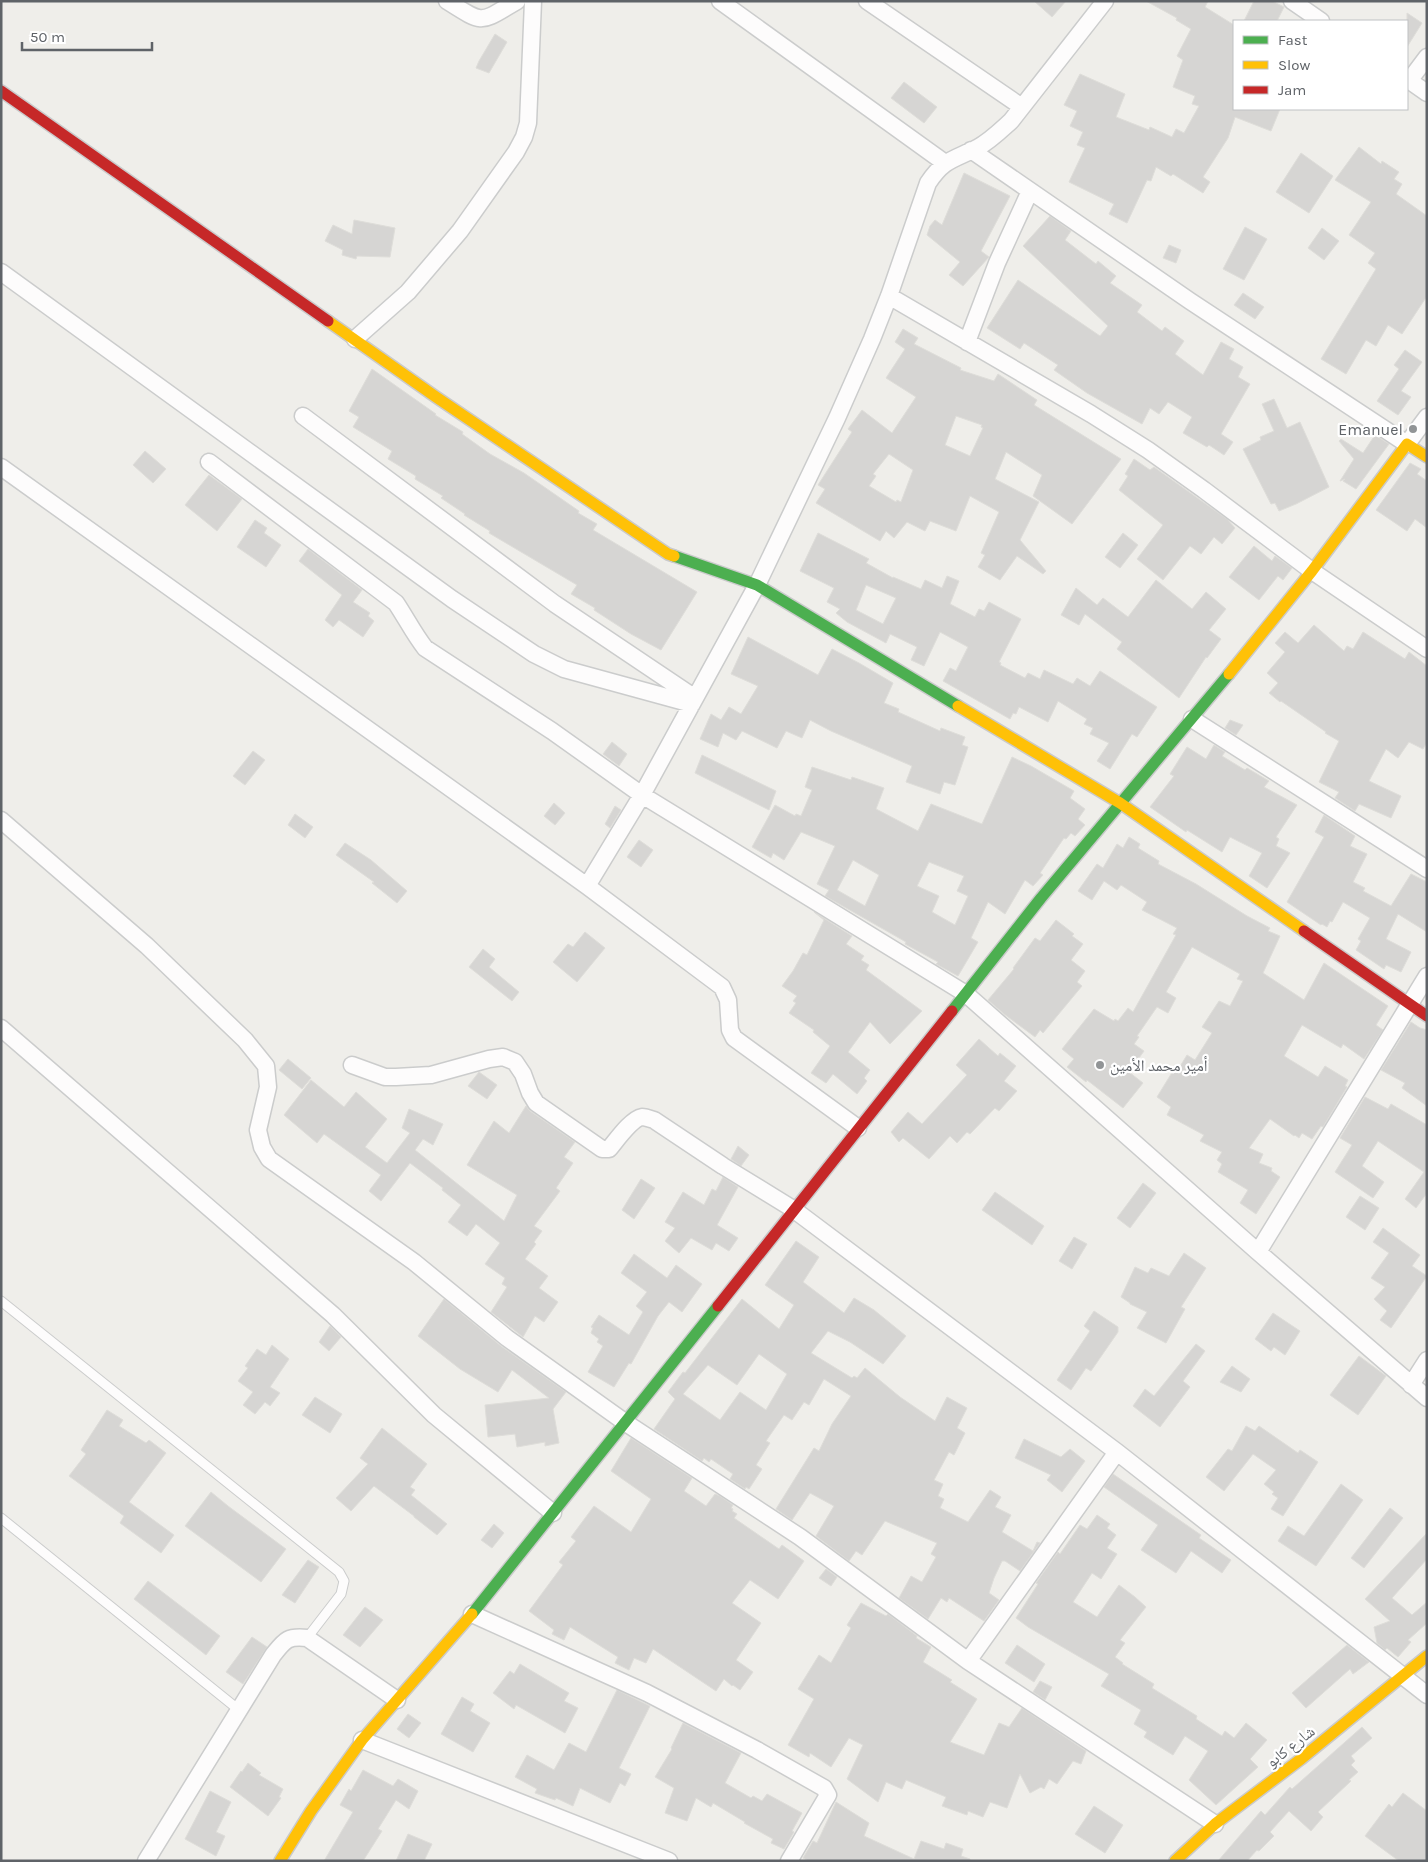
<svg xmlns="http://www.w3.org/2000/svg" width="1428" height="1862" font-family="Karla,'Noto Naskh Arabic',sans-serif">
<rect width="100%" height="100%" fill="#efeeea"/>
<!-- building -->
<path fill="#d6d5d3" stroke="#deddd9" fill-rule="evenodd" d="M1034 1H1066L1052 17Z
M1146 1H1208L1205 7 1234 25V109H1280L1271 131 1235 117 1228 138 1203 177 1210 182 1203 193 1173 174 1171 176 1156 167 1151 181 1147 180 1127 223 1109 214 1114 204 1069 182 1085 148 1077 145 1083 132 1070 126 1077 111 1064 105 1080 74 1125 94 1116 117 1149 130 1150 127 1172 137 1176 129 1184 133 1199 106 1192 104 1195 96 1173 87 1183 60 1177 56 1191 29 1176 20 1177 18Z
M1254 1H1272L1284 7 1277 21H1244Z
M1407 13 1422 23 1407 47Z
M495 34 507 42 489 73 476 68 479 61Z
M904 82 937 107 924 123 891 98Z
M1359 147 1381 164 1382 161 1399 172 1394 179 1402 184 1396 194 1427 216V296L1402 334 1388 325 1376 346 1366 340 1346 374 1321 359 1376 269 1368 263 1375 253 1349 235 1371 202 1335 180Z
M1301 153 1333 176 1309 213 1276 192Z
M964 173 1010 196 981 251 989 257 963 286 949 275 960 262 927 235 930 226 935 220 942 225Z
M1050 216 1071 231 1065 240 1096 264 1098 261 1116 276 1110 283 1142 305 1137 312 1162 331 1165 327 1184 341 1175 354 1203 375 1221 342 1234 349 1229 359 1243 367 1238 377 1250 384 1221 434 1233 442 1224 455 1209 445 1207 447 1183 433 1192 417 1168 402 1159 414 1150 408 1142 424 1087 393 1054 370 1058 365 1024 343 1020 349 987 328 1018 280 1100 336 1108 326 1023 246Z
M354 220 395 228 390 257 357 256 356 259 342 255 343 250 325 241 333 225 352 234Z
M1245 227 1267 239 1244 280 1223 269Z
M1322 228 1339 241 1324 260 1308 248Z
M1169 245 1181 250 1176 263 1163 258Z
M1243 293 1264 307 1255 319 1234 305Z
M903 329 918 338 914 344 961 368 960 370 994 381 998 374 1037 400 1034 405 1121 459 1072 524 1033 496 1042 475 1006 452 995 479 1039 502 1020 540 1046 571 1043 574 1017 556 1000 580 978 567 985 555 981 553 999 512 970 496 956 531 930 521 925 531 907 522 894 538 886 531 880 541 816 503 825 489 818 485 852 432 848 429 862 410 892 433 916 397 886 378 905 349 895 342ZM956 416 982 425 981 427 983 428 970 456 945 445ZM889 454 913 470 901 502 897 500 896 502 869 486 876 476 873 474Z
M1405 350 1422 362 1401 391 1411 397 1398 415 1377 401 1399 369 1394 365Z
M372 369 436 414 435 415 463 432 462 434 490 454 524 473 579 511 578 513 597 524 593 530 697 592 661 650 631 634 594 610 595 608 571 594 577 585 489 533 490 531 464 515 465 514 441 498 443 496 415 479 416 476 388 459 392 451 353 427 359 417 349 411Z
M1274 399 1287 428 1300 422 1329 487 1296 504 1279 511 1275 503 1271 504 1243 449 1261 440 1260 437 1274 431 1262 404Z
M1375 435 1389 444 1356 489 1343 481 1345 479 1340 481 1354 459 1339 441 1341 439 1363 453Z
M145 451 166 469 153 483 133 465Z
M1134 459 1150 470 1154 467 1227 519 1235 528 1222 544 1214 537 1201 554 1190 546 1163 580 1137 559 1163 525 1119 490 1128 476 1125 474Z
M1410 463 1421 469 1417 474 1427 481V528L1415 519 1407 531 1376 510Z
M209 475 242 499 217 531 185 505Z
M255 520 267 528 264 533 281 545 266 567 237 547Z
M818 533 869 559 866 563 893 578V577L921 589 925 580 942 588 947 576 959 581 950 604 975 617 979 609 984 611 989 602 1021 619 999 662 1001 663 1000 665 1025 678 1028 673 1040 679 1044 670 1073 684 1077 678 1090 686 1100 671 1157 707 1137 737 1132 734 1110 769 1097 761 1109 743 1090 734 1093 728 1084 724 1087 719 1058 701 1048 722 1019 707 1016 714 1013 713 1010 719 943 681 950 668 956 671 968 647 940 632 924 666 911 660 917 647 890 634 886 643 847 622 836 613 840 609 827 602 834 588 800 571ZM866 585 896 598 883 624 856 610Z
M1123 533 1138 545 1120 568 1105 557Z
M1254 546 1272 561 1275 556 1292 568 1283 580 1278 576 1259 600 1229 577Z
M308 549 362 590 353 602 370 613 368 616 374 621 363 637 339 620 333 627 325 620 342 595 299 561Z
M1156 580 1192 609 1206 592 1226 609 1209 630 1221 639 1207 658 1206 657 1179 698 1117 649 1122 642 1085 614 1079 625 1061 615 1076 588 1097 605 1103 598 1128 617Z
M1314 625 1344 651 1347 646 1353 649 1363 632 1405 659 1409 652 1427 666V742L1423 749 1409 742 1398 758 1386 749 1369 781 1401 796 1391 818 1359 804 1355 811 1335 798 1339 792 1319 782 1339 741 1325 733 1326 732 1281 701 1280 702 1269 693 1278 683 1267 673 1285 652 1275 643 1285 632 1298 643Z
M748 637 818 675 832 649 859 663 893 683 884 703 899 709 898 712 940 731 941 728 965 737 962 745 968 747 955 785 944 782 940 794 906 782 912 766 831 731 810 720 802 738 786 731 777 748 742 731 736 740 723 733 718 747 700 739 711 714 721 720 729 707 741 714 758 686 731 674Z
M1230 720 1243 725 1236 735 1225 728Z
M612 742 627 754 619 766 603 754Z
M1214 745 1225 752 1222 756 1245 770 1247 768 1269 781 1264 787 1297 805 1276 837 1279 839 1276 846 1290 853 1267 888 1249 876 1262 853 1230 837 1222 852 1187 830 1186 832 1150 807 1174 776 1170 774 1187 747 1206 759Z
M253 751 265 760 245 785 233 776Z
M702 755 776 791 769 810 695 773Z
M1012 757 1031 766 1074 791 1070 798 1085 809 1078 819 1085 825 1075 836 1071 833 1066 839 1064 838 1040 873 1043 875 1033 886 1025 880 1005 914 988 902 971 938 978 942 958 976 936 964 938 962 905 944 906 942 825 896 829 890 817 884 835 846 801 832 784 860 773 853 771 858 752 847 775 805 795 816 796 814 801 816 812 790 805 787 812 767 851 780 852 777 884 788 876 809 918 831 931 804 982 824ZM853 860 879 875 865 906 837 890ZM929 862 964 876 957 891 968 896 955 925 932 912 939 896 917 886Z
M554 803 565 813 555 825 544 816Z
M615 806 621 810 610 828 605 824Z
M295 814 313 827 305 838 288 825Z
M1324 815 1355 836 1350 846 1367 854 1353 882 1365 888 1363 891 1391 906 1411 874 1427 882V932L1398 914 1386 939 1411 952 1401 972 1386 965 1384 969 1356 950 1361 941 1358 939 1370 918 1343 902 1332 922 1330 921 1327 927 1322 924 1321 925 1287 902 1324 837 1315 832Z
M1129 837 1140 844 1138 848 1159 861 1158 864 1196 884 1247 916 1270 928 1268 931 1280 936 1263 973 1304 1000 1324 963 1388 1006 1376 1025 1383 1030 1364 1059 1343 1044 1341 1048 1302 1025 1284 1056 1318 1077 1325 1066 1348 1080 1345 1086 1347 1087 1323 1127 1321 1126 1312 1139 1302 1133 1299 1138 1295 1135 1294 1136 1270 1119 1249 1148 1263 1154 1259 1163 1272 1168 1271 1171 1280 1177 1256 1214 1240 1203 1248 1190 1218 1172 1222 1164 1217 1160 1222 1152 1200 1141 1204 1135 1167 1115 1171 1107 1157 1097 1176 1066 1179 1068 1187 1055 1195 1060 1212 1033 1202 1027 1219 1001 1230 1006 1243 981 1237 979 1240 974 1192 947 1166 992 1176 998 1168 1013 1157 1007 1137 1036 1139 1037 1134 1044 1144 1051 1129 1072 1143 1083 1123 1108 1087 1080 1086 1082 1067 1067 1074 1059 1062 1049 1094 1009 1114 1021 1115 1019 1118 1021 1128 1008 1133 1012 1176 935 1173 934 1177 928 1142 910 1147 902 1121 885 1117 890 1104 881 1092 900 1078 891 1097 864 1103 868 1117 844 1123 848Z
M639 840 653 850 641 867 627 857Z
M345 843 371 860 407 891 397 903 372 883 374 882 336 855Z
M814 912 852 936 846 944 864 956 861 960 869 965 866 970 922 1011 890 1044 870 1022 848 1052 870 1070 864 1078 867 1081 857 1094 833 1074 826 1083 811 1073 830 1046 813 1032 814 1030 789 1013 796 1003 793 1001 797 996 782 986 793 971 803 953 807 955 824 920Z
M1056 920 1074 934 1072 936 1083 944 1071 960 1085 971 1077 982 1082 986 1043 1033 1040 1030 1035 1037 1004 1014 988 1000 1014 969 1013 968 1035 938 1040 941Z
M585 932 605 948 577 982 553 962 568 944 573 947Z
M483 949 495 959 489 967 519 992 512 1001 469 967Z
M1411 1022 1420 1028 1427 1030V1106L1402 1088 1405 1083 1381 1070Z
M979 1039 998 1056 1000 1053 1016 1066 1004 1081 1017 1091 999 1111 995 1108 970 1134 967 1132 957 1143 950 1136 929 1159 903 1138 899 1142 891 1132 908 1112 922 1124 967 1075 956 1065Z
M288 1059 311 1078 302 1089 279 1070Z
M479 1072 497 1085 487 1099 468 1086Z
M311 1080 344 1107 356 1092 387 1119 365 1147 387 1163 410 1133 402 1128 409 1109 443 1124 433 1145 423 1139 415 1150 504 1221 517 1195 467 1165 494 1121 509 1133 526 1106 530 1111 575 1142 564 1157 573 1163 556 1188 560 1191 534 1226 542 1231 534 1242 536 1244 525 1259 548 1276 539 1288 558 1302 544 1322 535 1316 523 1337 491 1312 507 1287 502 1284 505 1278 485 1264 500 1243 476 1224 467 1236 448 1222 461 1205 442 1190 443 1188 410 1163 381 1201 369 1191 381 1175 324 1134 317 1143 284 1115Z
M1365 1097 1388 1109 1391 1104 1427 1125V1193L1416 1208 1405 1199 1424 1172 1378 1141 1362 1166 1384 1182 1373 1198 1335 1172 1352 1145 1340 1138Z
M738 1146 749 1155 741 1166 731 1159Z
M723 1177 738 1187 717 1225 738 1238 729 1251 716 1243 712 1250 691 1238 679 1253 665 1241 675 1228 665 1222 683 1192 704 1205 712 1189 716 1191Z
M641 1179 655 1188 634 1219 622 1210Z
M1143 1183 1156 1193 1130 1228 1117 1218Z
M995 1192 1044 1226 1032 1245 982 1210Z
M1360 1196 1379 1208 1365 1230 1346 1217Z
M1383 1228 1420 1255 1412 1266 1427 1276 1391 1328 1380 1320 1387 1311 1374 1299 1385 1287 1371 1278 1389 1253 1373 1242Z
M1074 1237 1087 1244 1072 1269 1059 1261Z
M796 1241 819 1257 803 1282 844 1313 854 1298 874 1310 906 1336 883 1364 850 1342 828 1331 811 1353 852 1378 854 1376 857 1378 865 1368 900 1397 935 1421 947 1397 967 1408 957 1428 965 1433 954 1455 949 1452 934 1480 943 1484 938 1496 944 1499 940 1508 968 1522 990 1490 1001 1497 995 1507 1011 1515 1002 1532 1033 1551 1037 1542 1040 1543 1020 1571 1005 1561H1002L994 1578 989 1593 999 1600 984 1621 949 1598 947 1602 941 1598 928 1619 899 1598 911 1576 922 1582 936 1557 931 1554 937 1543 885 1521 862 1555 856 1551 849 1561 816 1536 834 1506 810 1493 792 1520 776 1509 814 1448 819 1451 832 1424 851 1396 824 1379 809 1405 804 1402 792 1420 784 1415 766 1441 770 1443 756 1465 762 1469 749 1489 746 1487 745 1489 730 1479 733 1474 711 1459 709 1462 704 1458 702 1461 654 1429 675 1399 668 1392 683 1372 685 1373 742 1299 779 1329 794 1305 765 1285ZM759 1354 787 1374 766 1410 740 1392 720 1420 683 1394 708 1365 737 1385Z
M1184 1253 1206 1268 1181 1307 1185 1309 1166 1343 1137 1328 1147 1312 1130 1304V1303L1121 1297 1135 1267 1148 1273 1151 1268 1169 1276Z
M634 1254 667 1278 676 1265 702 1284 682 1312 669 1302 658 1316 631 1364 629 1363 614 1387 588 1372 603 1346 597 1342 599 1339 591 1333 593 1328 591 1327 599 1315 629 1335 643 1312 636 1306 647 1292 621 1273Z
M444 1299 501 1346 566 1392 553 1409 559 1443 545 1446V1442L517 1447 515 1434 488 1437 485 1405 549 1398 512 1370 498 1392 460 1369 418 1336Z
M1094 1311 1118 1327V1332L1091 1371 1086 1368 1071 1390 1057 1380 1090 1331 1084 1326Z
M1273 1313 1300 1331 1285 1355 1274 1347 1271 1351 1255 1339Z
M330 1326 341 1337 329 1351 319 1342Z
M1196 1344 1205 1351 1183 1381 1190 1387 1160 1427 1133 1406 1145 1389 1154 1396Z
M272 1345 289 1359 270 1387 280 1393 270 1406 265 1402 255 1414 243 1405 253 1392 238 1381 248 1368 245 1366 257 1349 266 1355Z
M1359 1356 1386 1376 1358 1415 1330 1395Z
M1232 1366 1250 1379 1241 1392 1220 1382Z
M315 1397 342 1414 330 1433 302 1415Z
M107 1410 123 1420 119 1426 146 1443 149 1440 166 1453 129 1502 174 1535 161 1553 120 1523 124 1516 69 1476 86 1454 81 1450Z
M1246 1426 1255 1431 1259 1426 1298 1453 1300 1450 1318 1462 1283 1516 1271 1509 1278 1498 1272 1494 1274 1492 1264 1484 1276 1470 1253 1454 1224 1491 1206 1477 1228 1449 1232 1451Z
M382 1428 427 1464 410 1487 415 1490 411 1495 447 1524 437 1535 414 1517V1516L374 1486 351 1511 336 1498 368 1464 360 1458Z
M631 1438 692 1478 684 1491 706 1506 715 1494 720 1496 733 1505 731 1508 733 1509 732 1511 737 1514 734 1518 779 1549 782 1545 804 1561 778 1599 750 1580 732 1603 761 1623 736 1660 753 1672 740 1690 733 1685 732 1686 724 1679 716 1691 653 1649 646 1663 634 1658 629 1670 615 1663 618 1657 570 1627 564 1640 552 1634 554 1630 529 1611 563 1565 559 1562 576 1541 571 1537 594 1506 631 1532 651 1499 611 1471Z
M1024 1439 1061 1457 1070 1449 1085 1461 1062 1492 1047 1480 1051 1475 1015 1458Z
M1113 1474 1201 1535 1199 1538 1231 1560 1222 1573 1191 1551 1176 1573 1141 1550 1158 1525 1104 1487Z
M1341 1484 1363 1500 1316 1566 1278 1541 1288 1526 1304 1536Z
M211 1492 228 1506 286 1549 261 1582 185 1526Z
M1390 1508 1403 1518 1364 1568 1351 1558Z
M1097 1515 1110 1524 1107 1528 1116 1535 1107 1548 1117 1554 1101 1579 1092 1573 1073 1602 1097 1617 1119 1585 1135 1597 1146 1607 1120 1640 1125 1643 1115 1657 1123 1663 1122 1664 1154 1684 1152 1688 1197 1716 1196 1719 1222 1736 1225 1731 1234 1738 1246 1723 1267 1740 1250 1759 1258 1767 1216 1805 1189 1780 1208 1751 1185 1736 1173 1755 1144 1737 1147 1732 1134 1724 1141 1710 1101 1686 1109 1674 1028 1627 1016 1618 1038 1584 1036 1583 1058 1552 1060 1554 1080 1525 1087 1529Z
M494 1524 504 1533 492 1548 481 1540Z
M1427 1533V1559L1392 1598 1412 1615 1427 1602V1623L1408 1640 1411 1642 1398 1657 1387 1648 1385 1650 1377 1643 1374 1627 1390 1621 1365 1599Z
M308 1560 319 1567 295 1603 282 1595Z
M826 1569 837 1577 831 1586 819 1578Z
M148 1581 220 1636 206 1655 134 1599Z
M861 1603 886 1616 888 1614 917 1636 916 1638 931 1647 923 1662 952 1680 950 1682 977 1699 950 1742 984 1755 999 1723 1009 1727 1022 1708 1086 1751 1081 1764 1073 1761 1057 1784 1049 1779 1044 1789 1041 1787 1030 1793 1020 1774 1007 1808 990 1802 983 1817 968 1811 967 1815 942 1806 946 1797 906 1780 902 1789 886 1782 878 1802 847 1779 863 1745 849 1738 831 1767 810 1753 809 1757 788 1745 814 1699 798 1689 819 1655 831 1663 851 1628 847 1625Z
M365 1607 383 1620 360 1647 343 1635Z
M252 1637 267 1647 243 1684 226 1672Z
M1017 1645 1045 1664 1034 1682 1005 1663Z
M1347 1645 1369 1662 1353 1674 1350 1669 1306 1708 1292 1693Z
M520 1664 569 1693 564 1701 578 1708 565 1733 516 1705 514 1709 493 1693 510 1671 514 1674Z
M1040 1681 1052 1687 1045 1700 1033 1692Z
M617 1690 650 1706 619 1768 631 1774 625 1786 620 1783 610 1803 580 1788 573 1806 556 1798 555 1800 535 1793 537 1789 515 1777 527 1755 554 1770 569 1743 586 1752Z
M462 1697 474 1704 470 1711 490 1723 473 1752 441 1734Z
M408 1714 421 1723 409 1738 397 1729Z
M683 1723 741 1753 725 1783 751 1798 753 1796 762 1801 767 1794 802 1813 792 1831 794 1832 784 1849 771 1843 773 1839 744 1823 745 1822 713 1803 711 1807 696 1798 687 1821 665 1813 674 1788 655 1777 672 1749 671 1748Z
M1362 1727 1372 1738 1351 1756 1355 1761 1351 1765 1358 1772 1349 1780 1351 1781 1318 1812 1323 1817 1311 1831 1289 1811 1270 1832 1274 1836 1259 1851 1257 1850 1247 1861H1218L1261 1811 1265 1815 1290 1787 1292 1789Z
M248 1763 261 1773 259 1775 283 1789 279 1797 281 1798 268 1816 230 1787 241 1771 242 1772Z
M363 1770 393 1786 398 1779 418 1791 409 1809 396 1800 378 1829 382 1831 363 1861H324L353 1812 340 1805 349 1789 351 1791Z
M210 1791 231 1802 216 1832 225 1836 216 1856 185 1839Z
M1403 1793 1427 1811V1861H1399L1365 1836 1389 1804 1392 1807Z
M836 1802 869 1823 864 1836 914 1859 921 1841 944 1849 946 1843 963 1849 961 1856 970 1859V1861H809L803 1858 813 1841 817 1843Z
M1094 1806 1123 1825 1105 1853 1075 1834Z
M408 1834 432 1844 424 1861H396Z"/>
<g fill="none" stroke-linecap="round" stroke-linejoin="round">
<!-- lane casing -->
<g stroke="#cbcccc" stroke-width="11">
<path id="lane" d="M1 1301 339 1572 344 1581 341 1594 307 1638
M1 1518 239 1710"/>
</g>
<!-- street casing -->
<g stroke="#cbcccc" stroke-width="19">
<path id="street" d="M447 1C485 25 479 23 517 1
M720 1 945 163
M867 1 1022 107
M1292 1 1321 21
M1407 79 1427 93
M1409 81 1427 57
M971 150 1190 301 1407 444 1427 417
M1 272 452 599 534 654 564 669 692 704
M889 296 1091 414 1148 450 1204 490 1312 571 1427 649
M355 339 408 292 460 231 516 152 524 137 528 123 533 1
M967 342 997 263 1030 191
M303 416 555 604 695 698
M209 462 396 603C406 618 414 634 425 648L552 731 642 795 966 994 1258 1252 1427 1398
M1 467 587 886 722 987 728 1000 730 1030 734 1038 858 1128
M1192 719 1427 869
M1 820 147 946 245 1040 266 1066 268 1087 258 1130 262 1147 269 1159 414 1262 507 1338 626 1423 800 1537 968 1661 1215 1824
M587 886 642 795 757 585 837 418 872 339 889 296 928 183C944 159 953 160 977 148 990 141 1000 131 1011 121L1105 1
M1 1028 333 1315 434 1415 553 1513
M352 1065 385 1077H396L431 1075 489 1059 503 1057 515 1062 523 1074 530 1093 536 1103 602 1149H609C616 1141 631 1119 642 1117 645 1117 651 1119 654 1120L723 1166 793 1209 1117 1452 1427 1695
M1258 1252 1427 976
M1411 1385 1427 1360
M472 1614 647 1693 757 1750 824 1788 828 1795 789 1861
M968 1661 1117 1452
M362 1740 669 1861
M146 1861 273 1655C285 1640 287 1636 307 1638L397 1700"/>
</g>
<!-- fast casing -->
<g stroke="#cacacb" stroke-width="14">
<path id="fast" d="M674 556 757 585 958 706
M952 1011 1041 898 1229 674
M472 1614 718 1306"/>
</g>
<!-- slow casing -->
<g stroke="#cacacb" stroke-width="14">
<path id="slow" d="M328 321 436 397 668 554 674 556
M1229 674 1312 571 1407 444 1427 457
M958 706 1120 803 1304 931
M280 1861 311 1811 362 1740 472 1614
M1175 1861 1215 1824 1301 1759 1427 1656"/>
</g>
<!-- jam casing -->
<g stroke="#cacacb" stroke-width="14">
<path id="jam" d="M1 91 328 321
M1304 931 1427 1016
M718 1306 952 1011"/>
</g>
<!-- lane -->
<use href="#lane" stroke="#fdfcfc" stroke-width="9"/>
<!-- street -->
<use href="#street" stroke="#fdfcfc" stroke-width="16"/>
<!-- fast -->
<use href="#fast" stroke="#4caf50" stroke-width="11"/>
<!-- slow -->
<use href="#slow" stroke="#ffc107" stroke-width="11"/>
<!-- jam -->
<use href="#jam" stroke="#c62828" stroke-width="11"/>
</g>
<!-- markers -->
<g fill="#919496" stroke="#fff" stroke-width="2">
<circle cx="1413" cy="429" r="5"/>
<circle cx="1100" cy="1065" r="5"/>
</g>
<g text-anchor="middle" stroke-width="4.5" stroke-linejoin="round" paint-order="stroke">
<!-- poi labels -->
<g font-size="16" fill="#5f6368" stroke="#fff" text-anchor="end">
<text x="1403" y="435">Emanuel</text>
<text x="1110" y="1071" text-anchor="start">أمير محمد الأمين</text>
</g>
<!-- street labels -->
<g font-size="16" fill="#5f6368" stroke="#fff">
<text transform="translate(1290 1746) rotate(-38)" y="6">شارع كابو</text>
</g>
</g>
<!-- border -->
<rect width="1428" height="1862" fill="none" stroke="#5f6368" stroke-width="5"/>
<!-- legend -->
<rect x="1233" y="20" width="175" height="90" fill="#ffffff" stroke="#bfc1c3"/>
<rect x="1243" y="36" width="25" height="8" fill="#4caf50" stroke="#bfc1c3"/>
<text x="1278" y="45" font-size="15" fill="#5f6368">Fast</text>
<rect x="1243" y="61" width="25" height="8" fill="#ffc107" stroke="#bfc1c3"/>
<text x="1278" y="70" font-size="15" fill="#5f6368">Slow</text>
<rect x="1243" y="86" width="25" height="8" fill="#c62828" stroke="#bfc1c3"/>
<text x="1278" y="95" font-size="15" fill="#5f6368">Jam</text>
<!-- scale -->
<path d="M22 42v8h130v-8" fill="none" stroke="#5f6368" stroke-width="2.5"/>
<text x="30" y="42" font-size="15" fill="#5f6368" stroke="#ffffff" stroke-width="4" paint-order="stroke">50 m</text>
</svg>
